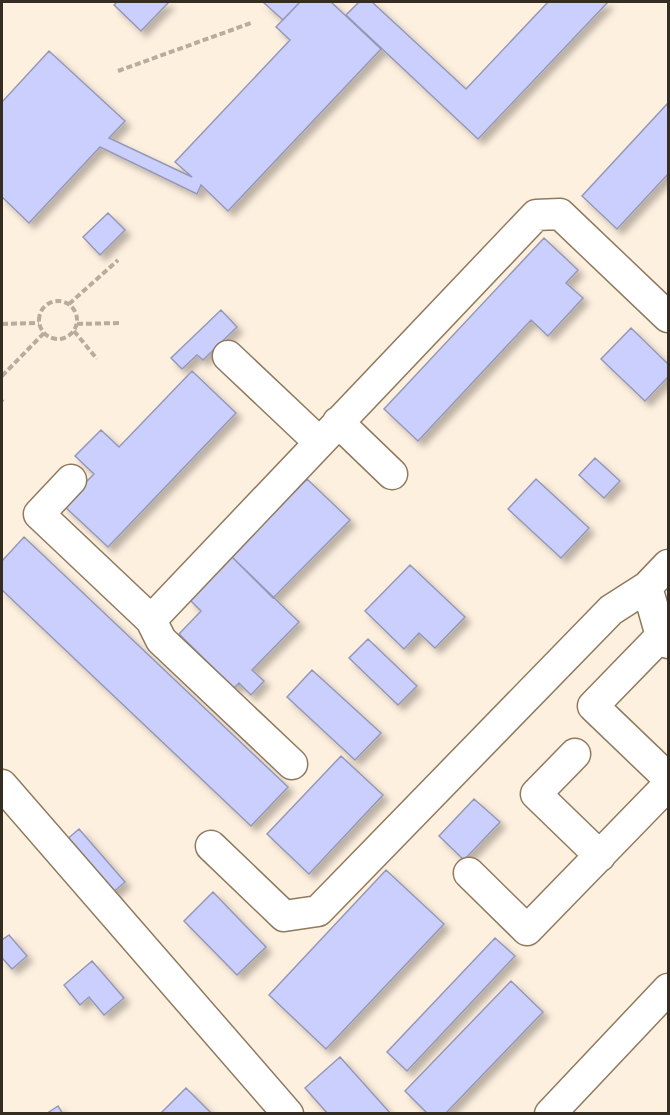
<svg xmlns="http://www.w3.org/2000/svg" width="670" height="1115" font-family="Spectral,serif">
<defs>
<filter id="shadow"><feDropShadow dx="5.5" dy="5.5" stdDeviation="3" flood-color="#0004"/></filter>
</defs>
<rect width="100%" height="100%" fill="#fef0df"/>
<!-- building -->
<path fill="#cbcffd" stroke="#9598b7" stroke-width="1.5" filter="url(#shadow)" d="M117 2H169L141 31 114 5Z
M263 2H300L283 20Z
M300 2H331L381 49 228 211 201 185 197 194 100 147 29 223 2 197V102L49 51 125 121 109 138 192 177 175 162 290 40 276 27Z
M359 2H372L466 89 548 2H608L478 139 346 15Z
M668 103V174L617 229 582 196Z
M108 213 125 230 100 255 83 237Z
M544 238 578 270 566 283 583 298 548 336 531 320 418 441 384 409Z
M221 310 237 327 203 360 197 355 182 369 171 358Z
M631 328 668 364V377L645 401 601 359Z
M192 371 236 413 108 547 63 505 94 474 75 456 101 430 119 447Z
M595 458 620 481 604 498 579 475Z
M307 479 350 520 273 598 231 556Z
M536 479 589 528 561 558 508 509Z
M24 537 288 787 251 826 2 590V561Z
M231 556 299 622 252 670 264 681 251 695 239 683 234 688 179 634 201 611 189 599Z
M410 565 465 617 435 648 419 633 404 649 365 611Z
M368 639 417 686 398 705 349 658Z
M312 670 381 733 355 760 287 697Z
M341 756 383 795 309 874 267 834Z
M474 799 500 822 464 860 439 836Z
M79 829 125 882 110 895 65 841Z
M386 870 444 924 326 1049 269 995Z
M213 892 266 947 237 975 184 921Z
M9 935 27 956 12 969 3 959H2V940Z
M495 938 515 956 407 1071 387 1052Z
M92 961 124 998 104 1015 89 997 80 1005 64 985Z
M511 981 543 1012 445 1114H428L405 1091Z
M340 1057 391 1114H328L305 1088Z
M186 1088 212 1114H160Z
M58 1106 63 1114H46Z"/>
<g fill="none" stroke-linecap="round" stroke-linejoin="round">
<!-- minor casing -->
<g stroke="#8f7a5f" stroke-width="33">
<path id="minor" d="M228 356 319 442
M338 422 392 474
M71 480 39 514 151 620 536 215 560 214 668 317
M647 587 661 636 668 643
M151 620 161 640 292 764
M661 636 593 706 668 778
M575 754 536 794 600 856
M2 785 288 1114
M211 846 284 916 318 911 611 610 647 587 668 565
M469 873 527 930 668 785
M550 1114 668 989"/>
</g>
<!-- path -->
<path stroke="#b8ac9d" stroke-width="4" stroke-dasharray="6 3" stroke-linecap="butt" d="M118 71 251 23
M39 320a19 19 0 1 1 38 0a19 19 0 1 1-38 0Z
M69 304 118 260
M2 324 39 323
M77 324 119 323
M74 331 97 359
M2 376 44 333
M2 401 3 402"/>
<!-- minor -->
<use href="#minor" stroke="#fff" stroke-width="30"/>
</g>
<!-- border -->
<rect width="670" height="1115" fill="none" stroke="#362d22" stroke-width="6"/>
</svg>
